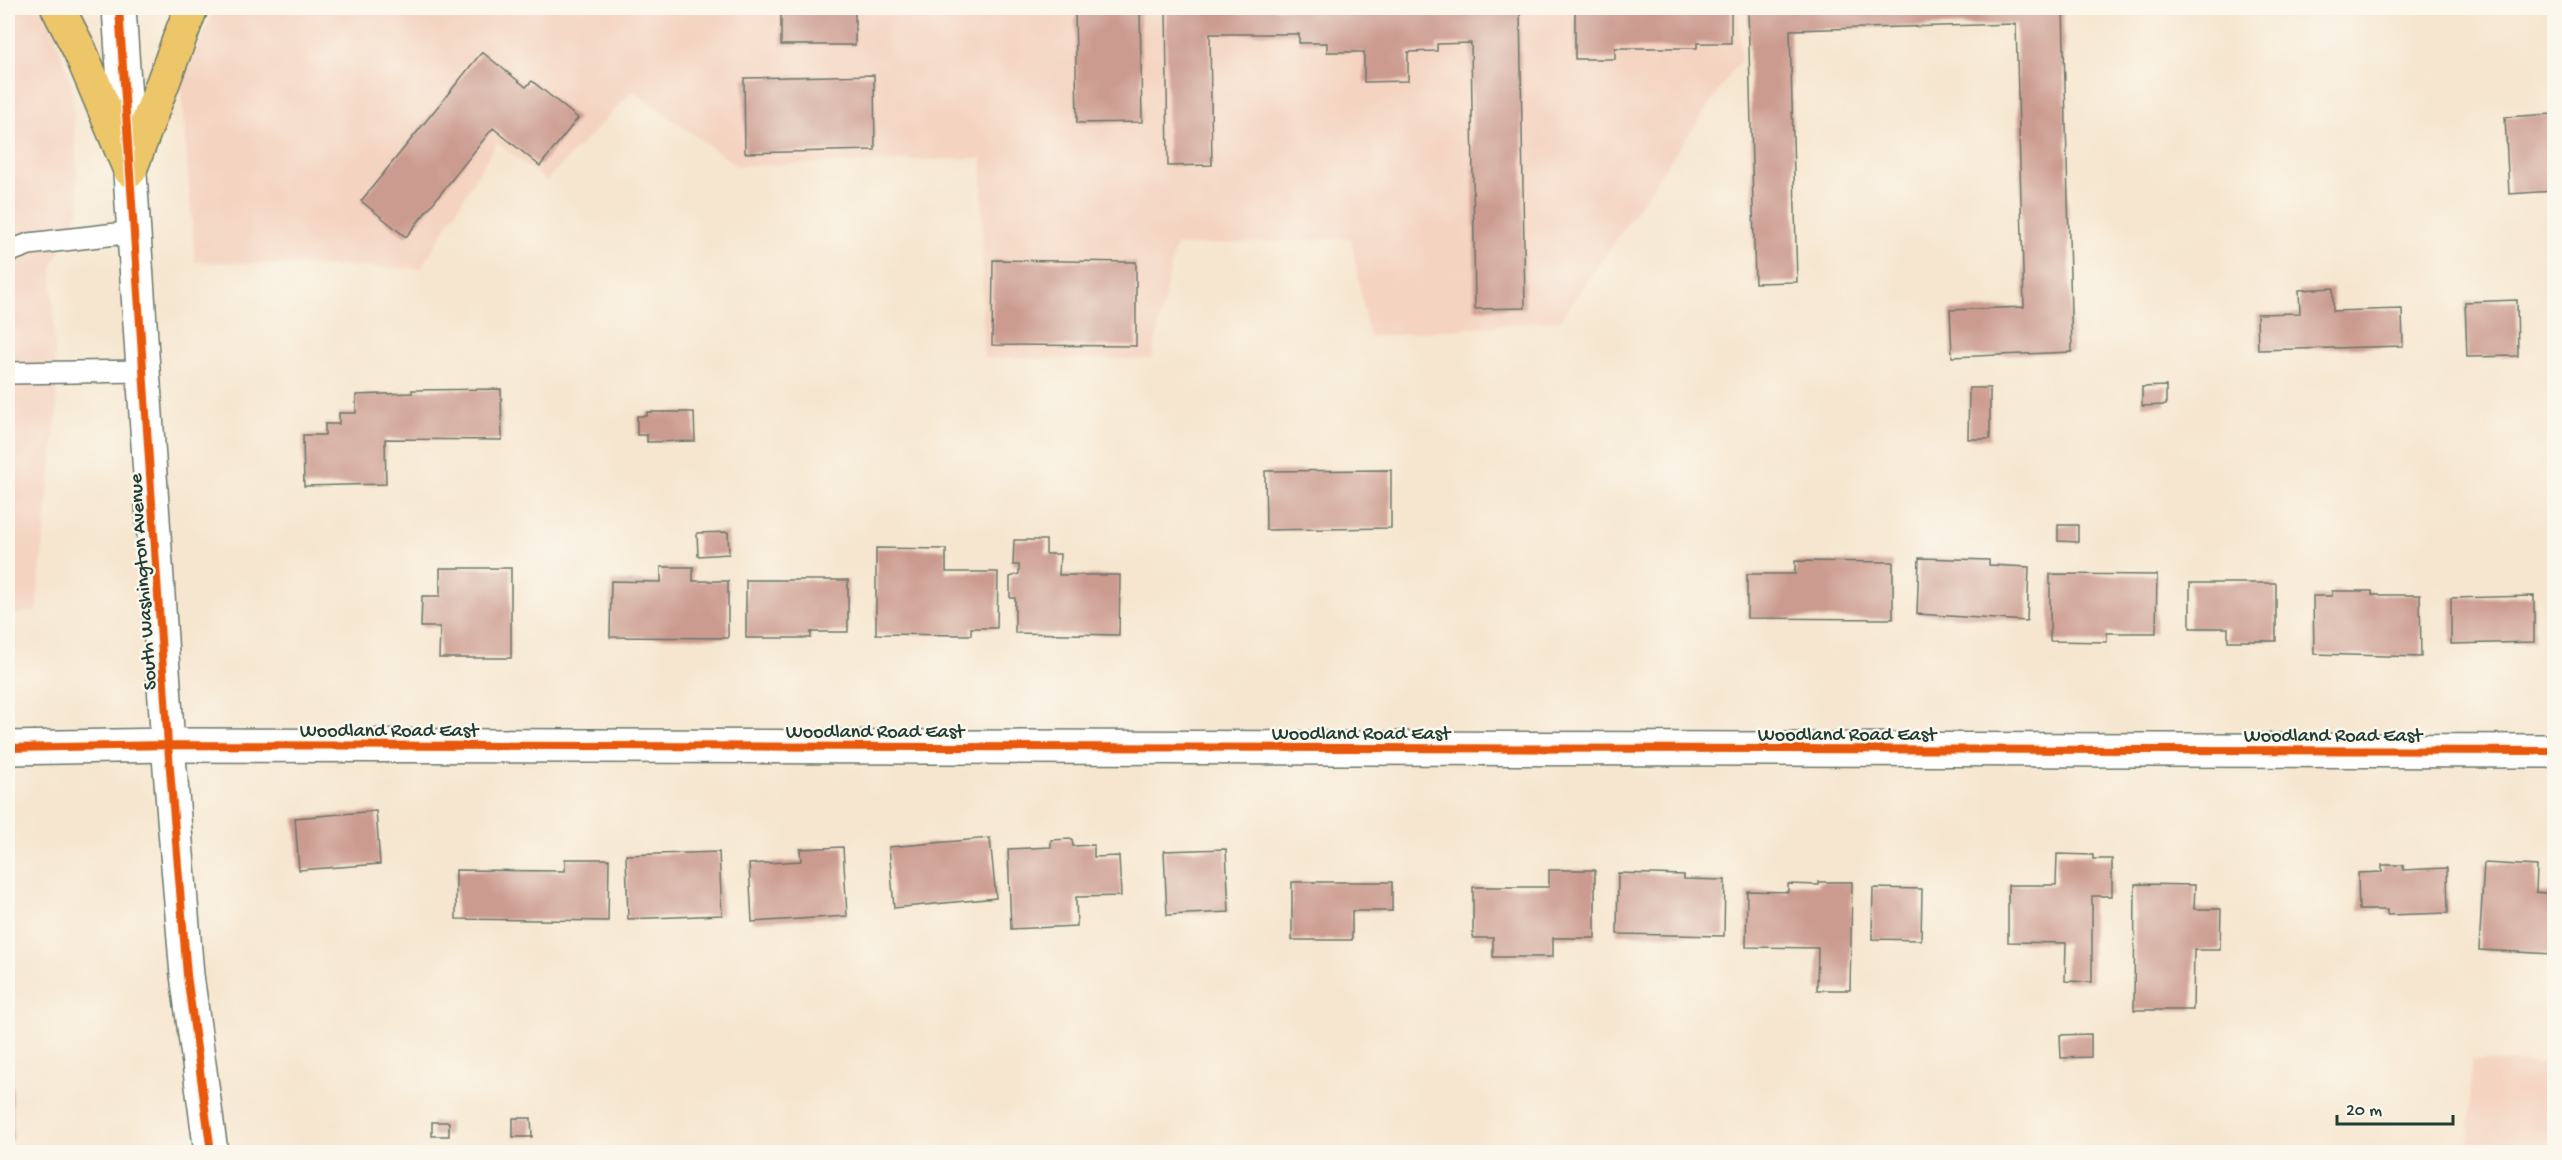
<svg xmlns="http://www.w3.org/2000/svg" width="2562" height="1160" font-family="'Gochi Hand',sans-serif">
<rect width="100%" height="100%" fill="#fbf7ec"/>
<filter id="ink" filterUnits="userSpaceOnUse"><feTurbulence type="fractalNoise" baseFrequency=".0167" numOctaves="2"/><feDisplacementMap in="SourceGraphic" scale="12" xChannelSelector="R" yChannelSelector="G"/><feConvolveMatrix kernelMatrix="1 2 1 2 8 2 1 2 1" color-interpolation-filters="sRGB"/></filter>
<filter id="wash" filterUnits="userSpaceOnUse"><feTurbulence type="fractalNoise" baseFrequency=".008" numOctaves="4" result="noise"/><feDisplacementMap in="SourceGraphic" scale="24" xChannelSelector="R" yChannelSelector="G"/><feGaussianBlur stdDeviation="1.35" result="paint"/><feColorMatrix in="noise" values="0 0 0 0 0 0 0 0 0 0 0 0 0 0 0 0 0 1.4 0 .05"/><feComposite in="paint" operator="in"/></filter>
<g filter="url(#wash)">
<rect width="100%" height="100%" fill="#f6e6cf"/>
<!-- built -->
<path fill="#f4d3c0" d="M8 8H41L49 16 72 86 79 210 52 268 57 412 36 611 8 615Z
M214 8H1738L1741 59 1560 320 1369 337 1351 238 1175 246 1152 359 983 358 982 158 737 166 633 91 546 181 497 142 421 269 195 262 181 84Z
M2471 1060 2554 1065V1152H2469Z"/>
<g id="blocks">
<!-- building -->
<path fill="#cc9b8f" d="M781 8H855V45H781Z
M1075 8H1140L1142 122 1077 123Z
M1166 8H1520L1525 308 1475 309 1471 43 1437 44V51L1408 52V81L1364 82V52H1327V43H1299V34H1210L1212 165 1168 166Z
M1575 8H1731V43H1697V48H1615V59H1575Z
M1748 8H2063L2072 352 1952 357 1950 310 2024 307 2016 24 1790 30 1797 282 1755 283Z
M482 52 526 87 532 81 578 118 540 166 493 128 406 237 361 201Z
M874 75 875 150 745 153 744 78Z
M2554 114V191L2509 194 2505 117Z
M993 260 1136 262V346L992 345Z
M2333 288V311L2402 309 2403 346 2258 350 2257 314 2300 313 2299 290Z
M2517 300 2518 356 2467 357 2465 302Z
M2166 386V405L2142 406V387Z
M1969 388H1990V439H1968Z
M501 389 502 440 385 439 386 484 304 486 303 435H325V424H339V413H356V395L412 393V390Z
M647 412H694L695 441 647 442V435H637V416H647Z
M1391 470V528L1266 530 1265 471Z
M2058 525H2078V542L2058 541Z
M728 532 729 554 698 556 697 533Z
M1014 540H1046V554H1060L1059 575H1120L1119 635 1015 633V598H1010V577L1019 574V565H1013Z
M876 548 946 549V572H998L997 628H971V635L876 634Z
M1919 558 1989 560V565L2029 567 2027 621 1917 614Z
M1795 561 1893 562V619L1747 618V574H1795Z
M661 567H693V581H728V638L610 637 611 581 661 582Z
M440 568H511V658H439L440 627H421L422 596H440Z
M2050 574 2157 575 2156 633H2107V642L2050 641Z
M746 580H848V632H811V638H746Z
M2190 583H2276V641H2228V628H2190Z
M2332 591H2372V595H2420L2421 657 2314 654 2313 596H2332Z
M2534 596V642L2451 644V598Z
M376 811 380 864 299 870 295 818Z
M990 838 996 898 894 908 889 847Z
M1072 839 1073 846 1094 845V857L1119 856 1121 896 1076 897 1077 926 1011 929 1008 849 1051 847V840Z
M843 847 847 916 752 922 749 864 801 861 800 849Z
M1226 849 1229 912 1167 915 1164 851Z
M719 852 722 915 628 919 626 855Z
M2057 854 2093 855V859H2112V896H2092V982L2065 981 2066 943 2008 942V885H2056Z
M565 859H609L608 921 456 919V870L565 871Z
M2484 863 2537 866 2536 892 2554 894V954L2479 950Z
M2382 865H2403V870L2447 868 2448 913 2387 915V910H2359L2358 873 2382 872Z
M1549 870H1595V938H1553V957H1493V938H1473V887H1549Z
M1618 873 1684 875V879L1725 880 1724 936 1617 934Z
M1292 882H1392V911H1352V940H1292Z
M1819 882H1852L1850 990H1817L1818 948 1746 947 1747 891 1788 892V884L1819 885Z
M2135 884 2195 885 2194 909H2221L2220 950H2194L2193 1010H2134Z
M1873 888 1922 889 1921 940 1872 939Z
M2091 1034V1057L2061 1058 2060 1035Z
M8 1065H12L13 1140H8Z
M513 1118H531L532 1137H513Z
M432 1122H449V1136H432Z"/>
</g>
</g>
<g filter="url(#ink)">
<use href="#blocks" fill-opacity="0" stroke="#6a786a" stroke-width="1.5"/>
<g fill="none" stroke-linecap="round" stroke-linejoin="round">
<!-- service casing -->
<g stroke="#6a786a" stroke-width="24">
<path id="service" d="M8 252 29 244 134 232
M8 373 143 371"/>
</g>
<!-- minor casing -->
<g stroke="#6a786a" stroke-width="36">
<path id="minor" d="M8 748 168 745 2554 751"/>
</g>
<!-- tertiary casing -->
<g stroke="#6a786a" stroke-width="36">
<path id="tertiary" d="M119 8 168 745 187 975 211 1152"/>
</g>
<!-- primary casing -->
<g stroke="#6a786a" stroke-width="36">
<path id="primary" d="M58 8 80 51 130 170
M130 170 191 8"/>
</g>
<!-- service -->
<use href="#service" stroke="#fff" stroke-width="21"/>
<!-- minor -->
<use href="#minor" stroke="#fff" stroke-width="33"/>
<!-- tertiary -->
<use href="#tertiary" stroke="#fff" stroke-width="33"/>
<!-- primary -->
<use href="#primary" stroke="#ecc669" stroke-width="33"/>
<!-- cycleway casing -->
<g stroke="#fbf7ec" stroke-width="11">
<path id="cycleway" d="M119 8 168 745 187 975 211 1152
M8 748 168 745 2554 751"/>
</g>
<!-- cycleway -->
<use href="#cycleway" stroke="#e8590c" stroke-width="8"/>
</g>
</g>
<g text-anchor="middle" stroke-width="5" stroke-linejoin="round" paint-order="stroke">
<!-- street labels -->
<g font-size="20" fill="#1f3d34" stroke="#fbf7ec">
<text transform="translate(141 582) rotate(-94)" y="7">South Washington Avenue</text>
<text x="389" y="736">Woodland Road East</text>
<text x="875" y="737">Woodland Road East</text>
<text x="1361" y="739">Woodland Road East</text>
<text x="1847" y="740">Woodland Road East</text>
<text x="2333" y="741">Woodland Road East</text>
</g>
</g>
<!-- margin -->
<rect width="2562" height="1160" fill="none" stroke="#fbf7ec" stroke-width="30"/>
<!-- scale -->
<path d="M2337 1115v9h116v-9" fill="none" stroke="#1f3d34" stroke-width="3"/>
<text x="2346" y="1115" font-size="18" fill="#1f3d34" stroke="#fbf7ec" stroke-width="4.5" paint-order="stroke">20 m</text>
</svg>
